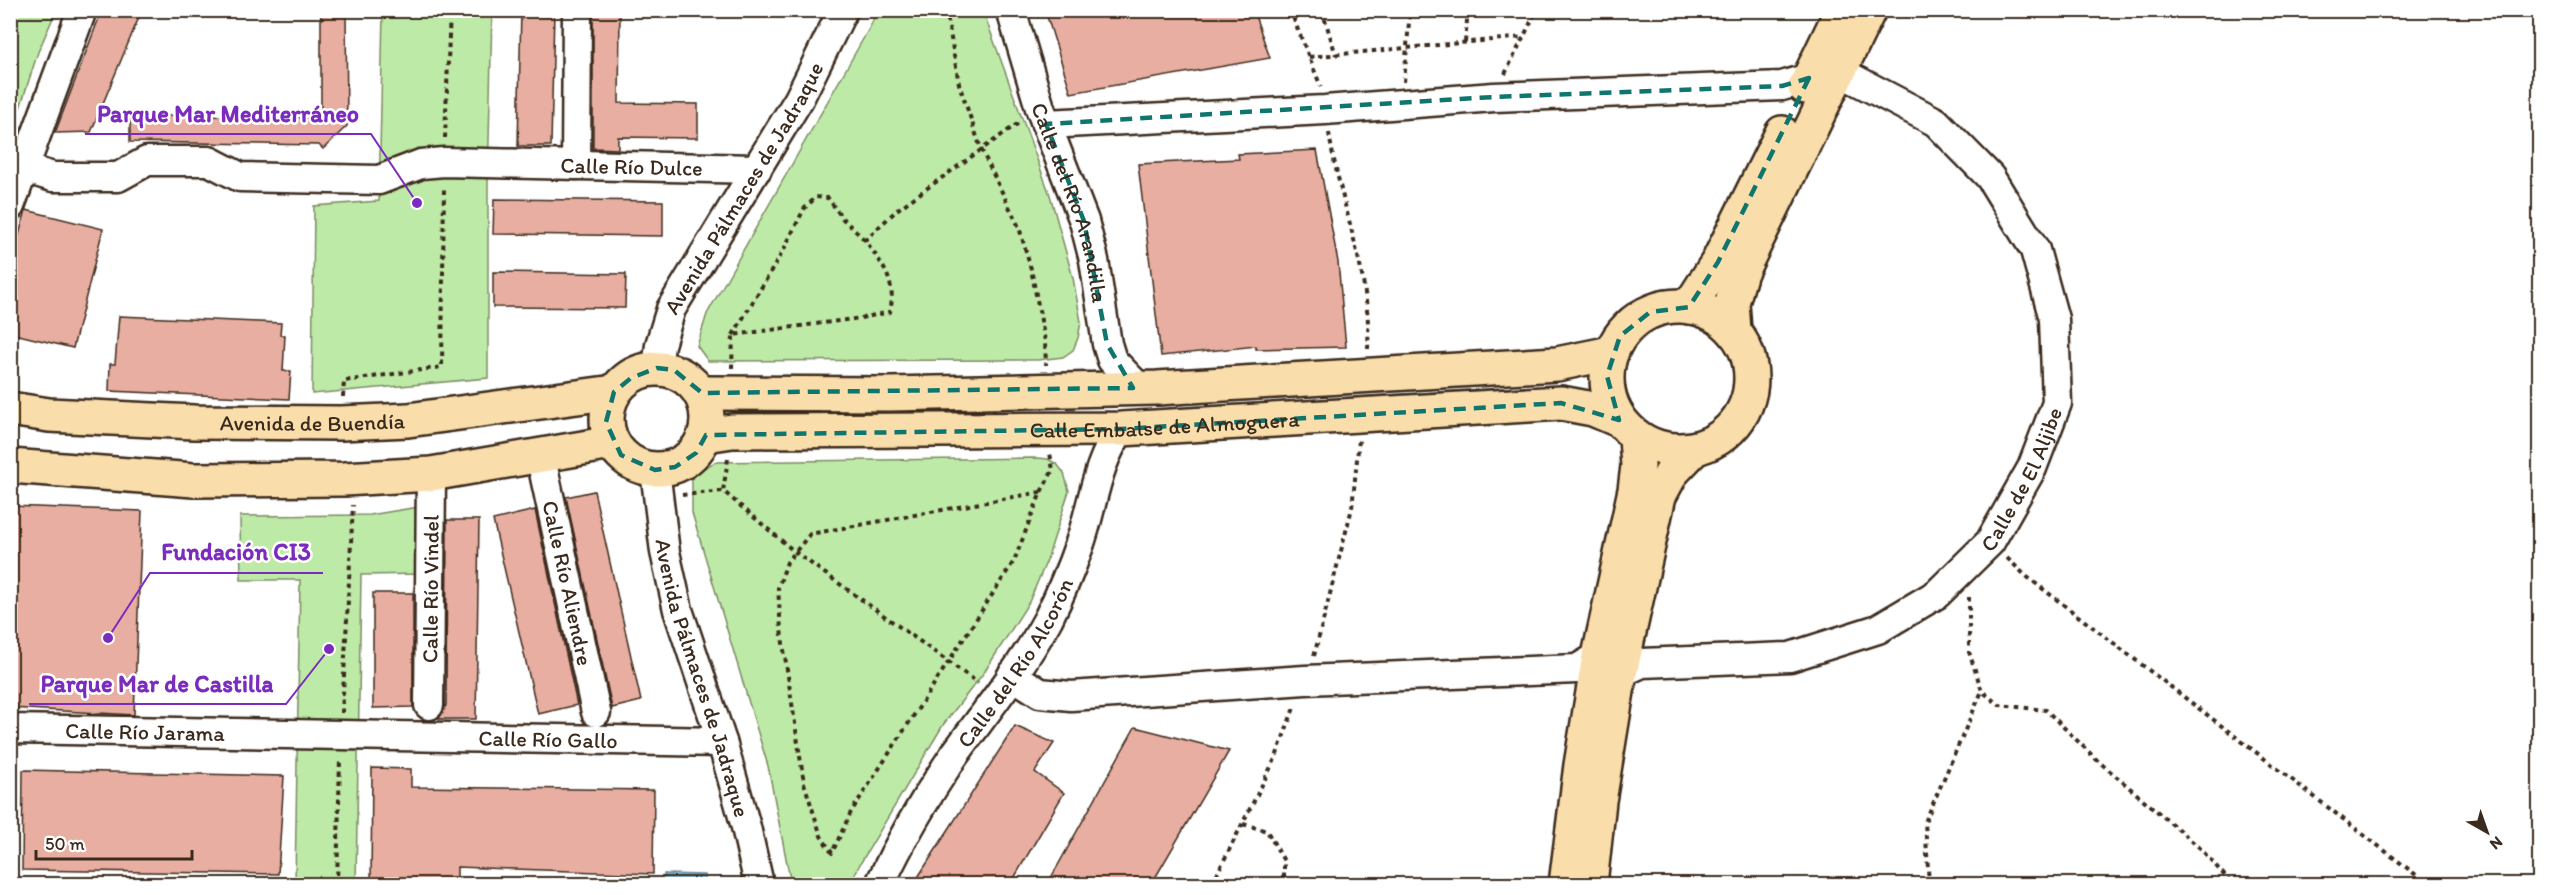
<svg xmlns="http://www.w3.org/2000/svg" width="2550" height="895" font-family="Itim,sans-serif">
<rect width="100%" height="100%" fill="#fff"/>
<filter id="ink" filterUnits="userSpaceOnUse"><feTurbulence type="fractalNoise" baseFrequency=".0167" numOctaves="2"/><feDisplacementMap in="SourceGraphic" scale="12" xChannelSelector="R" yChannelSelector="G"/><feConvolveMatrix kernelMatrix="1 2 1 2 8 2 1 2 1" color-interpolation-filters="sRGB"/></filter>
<g filter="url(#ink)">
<!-- green -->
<path fill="#beeaa8" stroke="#7c8a63" stroke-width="1.5" d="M11 10 56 11 38 52 11 136Z
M383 11H492L488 183V378L312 394 314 206 379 201Z
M877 11H983L1050 195 1073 278 1081 322 1078 338 1073 350 1063 357 1038 360 708 361 697 346 707 314 871 25Z
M1038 458 1048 459 1057 464 1064 473 1069 491 1047 560 1029 602 985 671 943 725 860 864 850 884H791L768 766 692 513V479L701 469 716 462Z
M419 507 421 574 361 575 356 884H295L300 580H241L240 516 370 515Z"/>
<!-- water -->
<path fill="#86c3e6" stroke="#688696" stroke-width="1.5" d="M664 874 705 875V884H664Z"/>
<!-- building -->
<path fill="#e7aea1" stroke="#3b2a1e" stroke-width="1.5" d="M102 10H142L91 132 55 133Z
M321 10H346L347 126 323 149 319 145 130 142V115L321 118Z
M521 10H554L551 146H518Z
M593 10H620L619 103 698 104V138L618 137V149L593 148Z
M1045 10H1253L1270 58 1071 93Z
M1317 150 1338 262 1346 347 1256 349V346L1161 356 1138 164 1239 159 1238 154Z
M494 199 663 201V236L493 234Z
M26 210 103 229 73 348 10 333V266Z
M493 272 626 274 625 308 493 307Z
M119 316 281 323 280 335H285L283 371H291L289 399 109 391 110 364H115Z
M594 491 641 701 612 708 566 497Z
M10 506 142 511 134 715 10 708Z
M535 510 577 705 538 714 493 520Z
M447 520H479L476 719H439L446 705Z
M373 593H413V707L373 708Z
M1015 726 1054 743 1035 772 1064 793 1010 885H913Z
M1135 727 1229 751 1151 885H1047Z
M372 768 411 769V787L654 790 653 874 457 867V885H371Z
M23 770 284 776 278 874 22 870Z"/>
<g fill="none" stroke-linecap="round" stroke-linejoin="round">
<!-- minor casing -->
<g stroke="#3b2a1e" stroke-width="33">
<g id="minor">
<path id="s1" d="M1011 10 1040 108 1084 221 1094 260 1107 344 1112 360 1138 387"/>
<path d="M1046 124 1325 110 1494 97 1782 86 1809 78"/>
<path d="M576 165 577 10"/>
<path id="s2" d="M23 168 53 177H118L147 161H209L240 177 379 180 421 164 444 162 757 169"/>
<path d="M10 206 82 10"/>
<path id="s3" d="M657 368 660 345 671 309 799 99 843 10"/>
<path id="s4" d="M540 454 596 712"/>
<path id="s5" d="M655 470 665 552 678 610 722 742 746 827 759 884"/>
<path id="s6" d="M1620 673 1642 663 1790 657 1878 629 1937 594 1990 542 2032 468 2057 403 2054 319 2035 250 1990 177 1936 122 1850 77 1840 66"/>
<path d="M1012 675 1040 693 1071 696 1305 680 1577 669 1599 656"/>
<path id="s7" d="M429 705 431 474"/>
<path id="s8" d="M10 729 722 742"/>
<path id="s9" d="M880 884C901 839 927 795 955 754 987 710 1022 667 1048 619 1060 595 1071 569 1080 543 1094 502 1095 466 1121 429"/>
</g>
</g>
<!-- major casing -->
<g stroke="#3b2a1e" stroke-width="38">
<g id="major">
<path d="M1805 87 1842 10"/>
<circle cx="1679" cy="378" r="72"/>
<path d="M1689 307 1718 262 1782 133"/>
<path d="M1734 331 1732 303 1741 272 1869 10"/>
<circle cx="657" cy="419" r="50"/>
<path d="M702 393 890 394 1157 388 1557 364 1611 353"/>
<path id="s10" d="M10 409 49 415 194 422 341 423 408 420 614 392"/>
<path id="s11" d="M706 435 732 431 1121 429 1561 403 1593 409 1619 420"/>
<path d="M10 466 194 480 344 479 431 474 612 443"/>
<path d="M1566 884 1581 765 1599 656 1635 490 1638 466 1636 437"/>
<path d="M1590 884 1599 801 1620 673 1659 496 1672 472 1694 449"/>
</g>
</g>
<!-- path -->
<path stroke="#3b2a1e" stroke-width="4" stroke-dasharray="4.5 4.5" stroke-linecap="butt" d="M946 10 959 84 981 149 1019 227 1031 269 1045 341 1046 365
M1290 10 1321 87
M1322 10 1336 55
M10 20 14 10
M1465 42 1468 10
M1309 57 1524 37
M1505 74 1537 10
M1404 82 1410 10
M1329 133C1340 205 1372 275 1368 349
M445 138 450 10
M733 335 782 253 804 209 816 197 828 198 843 219 865 240
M732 368 733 335 861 318 890 312C897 281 882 264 865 240L898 209 1020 122
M343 397 344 381 442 367 444 185
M728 459 723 491 795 552 978 683
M1041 492 810 534 787 562 778 588 781 630 804 783 821 836 832 853 851 812 1014 561 1041 492 1053 470 1050 453
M682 495 723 491
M2007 558 2026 576 2428 884
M1969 597V652L1982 691 1999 705 2046 710 2097 760 2200 848 2232 884
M1314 656 1352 508 1359 440
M342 713 353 505
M1243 824 1267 831 1284 861V884
M337 884 340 759
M1212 884 1276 757 1295 705
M1929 884 1925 822 1982 691"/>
<!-- minor -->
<use href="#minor" stroke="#fff" stroke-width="28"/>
<!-- major -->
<use href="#major" stroke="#f9ddab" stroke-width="33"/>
</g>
</g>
<!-- marked area -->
<path fill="none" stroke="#0f766e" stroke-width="4.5" stroke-dasharray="12 8" stroke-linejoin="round" d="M1809 78 1718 262 1689 307 1650 312 1620 336 1607 376 1619 420 1561 403 1121 429 706 435 696 453 675 467 655 470 621 455 606 422 614 392 631 378 657 368 674 370 702 393 1133 388 1107 344 1084 221 1046 124 1494 97 1782 86Z"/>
<g text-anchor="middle" stroke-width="5" stroke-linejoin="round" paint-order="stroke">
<!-- street labels -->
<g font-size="22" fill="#3b2a1e" stroke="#fff">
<text dy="8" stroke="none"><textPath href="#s2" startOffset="621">Calle Río Dulce</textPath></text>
<text dy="8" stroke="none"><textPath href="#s3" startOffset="202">Avenida Pálmaces de Jadraque</textPath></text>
<text dy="8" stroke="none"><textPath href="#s1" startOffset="202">Calle del Río Arandilla</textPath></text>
<text dy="8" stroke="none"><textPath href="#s10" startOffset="303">Avenida de Buendía</textPath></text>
<text dy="8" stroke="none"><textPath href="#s11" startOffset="459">Calle Embalse de Almoguera</textPath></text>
<text dy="8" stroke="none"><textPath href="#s6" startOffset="478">Calle de El Aljibe</textPath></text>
<text dy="8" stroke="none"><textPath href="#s4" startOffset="132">Calle Río Aliendre</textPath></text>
<text dy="8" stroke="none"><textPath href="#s7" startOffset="116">Calle Río Vindel</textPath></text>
<text dy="8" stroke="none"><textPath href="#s9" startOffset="260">Calle del Río Alcorón</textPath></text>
<text dy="8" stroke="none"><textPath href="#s5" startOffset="214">Avenida Pálmaces de Jadraque</textPath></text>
<text dy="8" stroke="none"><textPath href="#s8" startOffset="135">Calle Río Jarama</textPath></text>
<text dy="8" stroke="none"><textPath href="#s8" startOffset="538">Calle Río Gallo</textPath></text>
</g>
</g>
<!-- callouts -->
<path fill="none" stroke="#7b2cbf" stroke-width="2" d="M417 203L371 134H85M108 638L150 573H323M329 649L286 704H29"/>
<g fill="#7b2cbf" stroke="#fff" stroke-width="2">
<circle cx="417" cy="203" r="6"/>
<circle cx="108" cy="638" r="6"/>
<circle cx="329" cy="649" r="6"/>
</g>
<g font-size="24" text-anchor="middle" font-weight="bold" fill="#7b2cbf" stroke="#fff" stroke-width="5" stroke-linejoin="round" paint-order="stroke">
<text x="228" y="122">Parque Mar Mediterráneo</text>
<text x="236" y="560">Fundación CI3</text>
<text x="157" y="692">Parque Mar de Castilla</text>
</g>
<!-- margin -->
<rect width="2550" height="895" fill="none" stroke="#fff" stroke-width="36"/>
<rect x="18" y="18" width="2514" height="859" fill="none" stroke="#3b2a1e" stroke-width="2" filter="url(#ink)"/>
<!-- north arrow -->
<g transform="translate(2487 832) rotate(140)" stroke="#ffffff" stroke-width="4.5" paint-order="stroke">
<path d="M0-4.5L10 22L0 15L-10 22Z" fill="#3b2a1e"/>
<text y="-9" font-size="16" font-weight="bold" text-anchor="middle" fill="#3b2a1e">N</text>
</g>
<!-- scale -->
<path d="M36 850v9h156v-9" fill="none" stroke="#3b2a1e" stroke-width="3"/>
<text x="45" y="850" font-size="18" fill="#3b2a1e" stroke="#ffffff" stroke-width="4.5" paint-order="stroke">50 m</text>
</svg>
